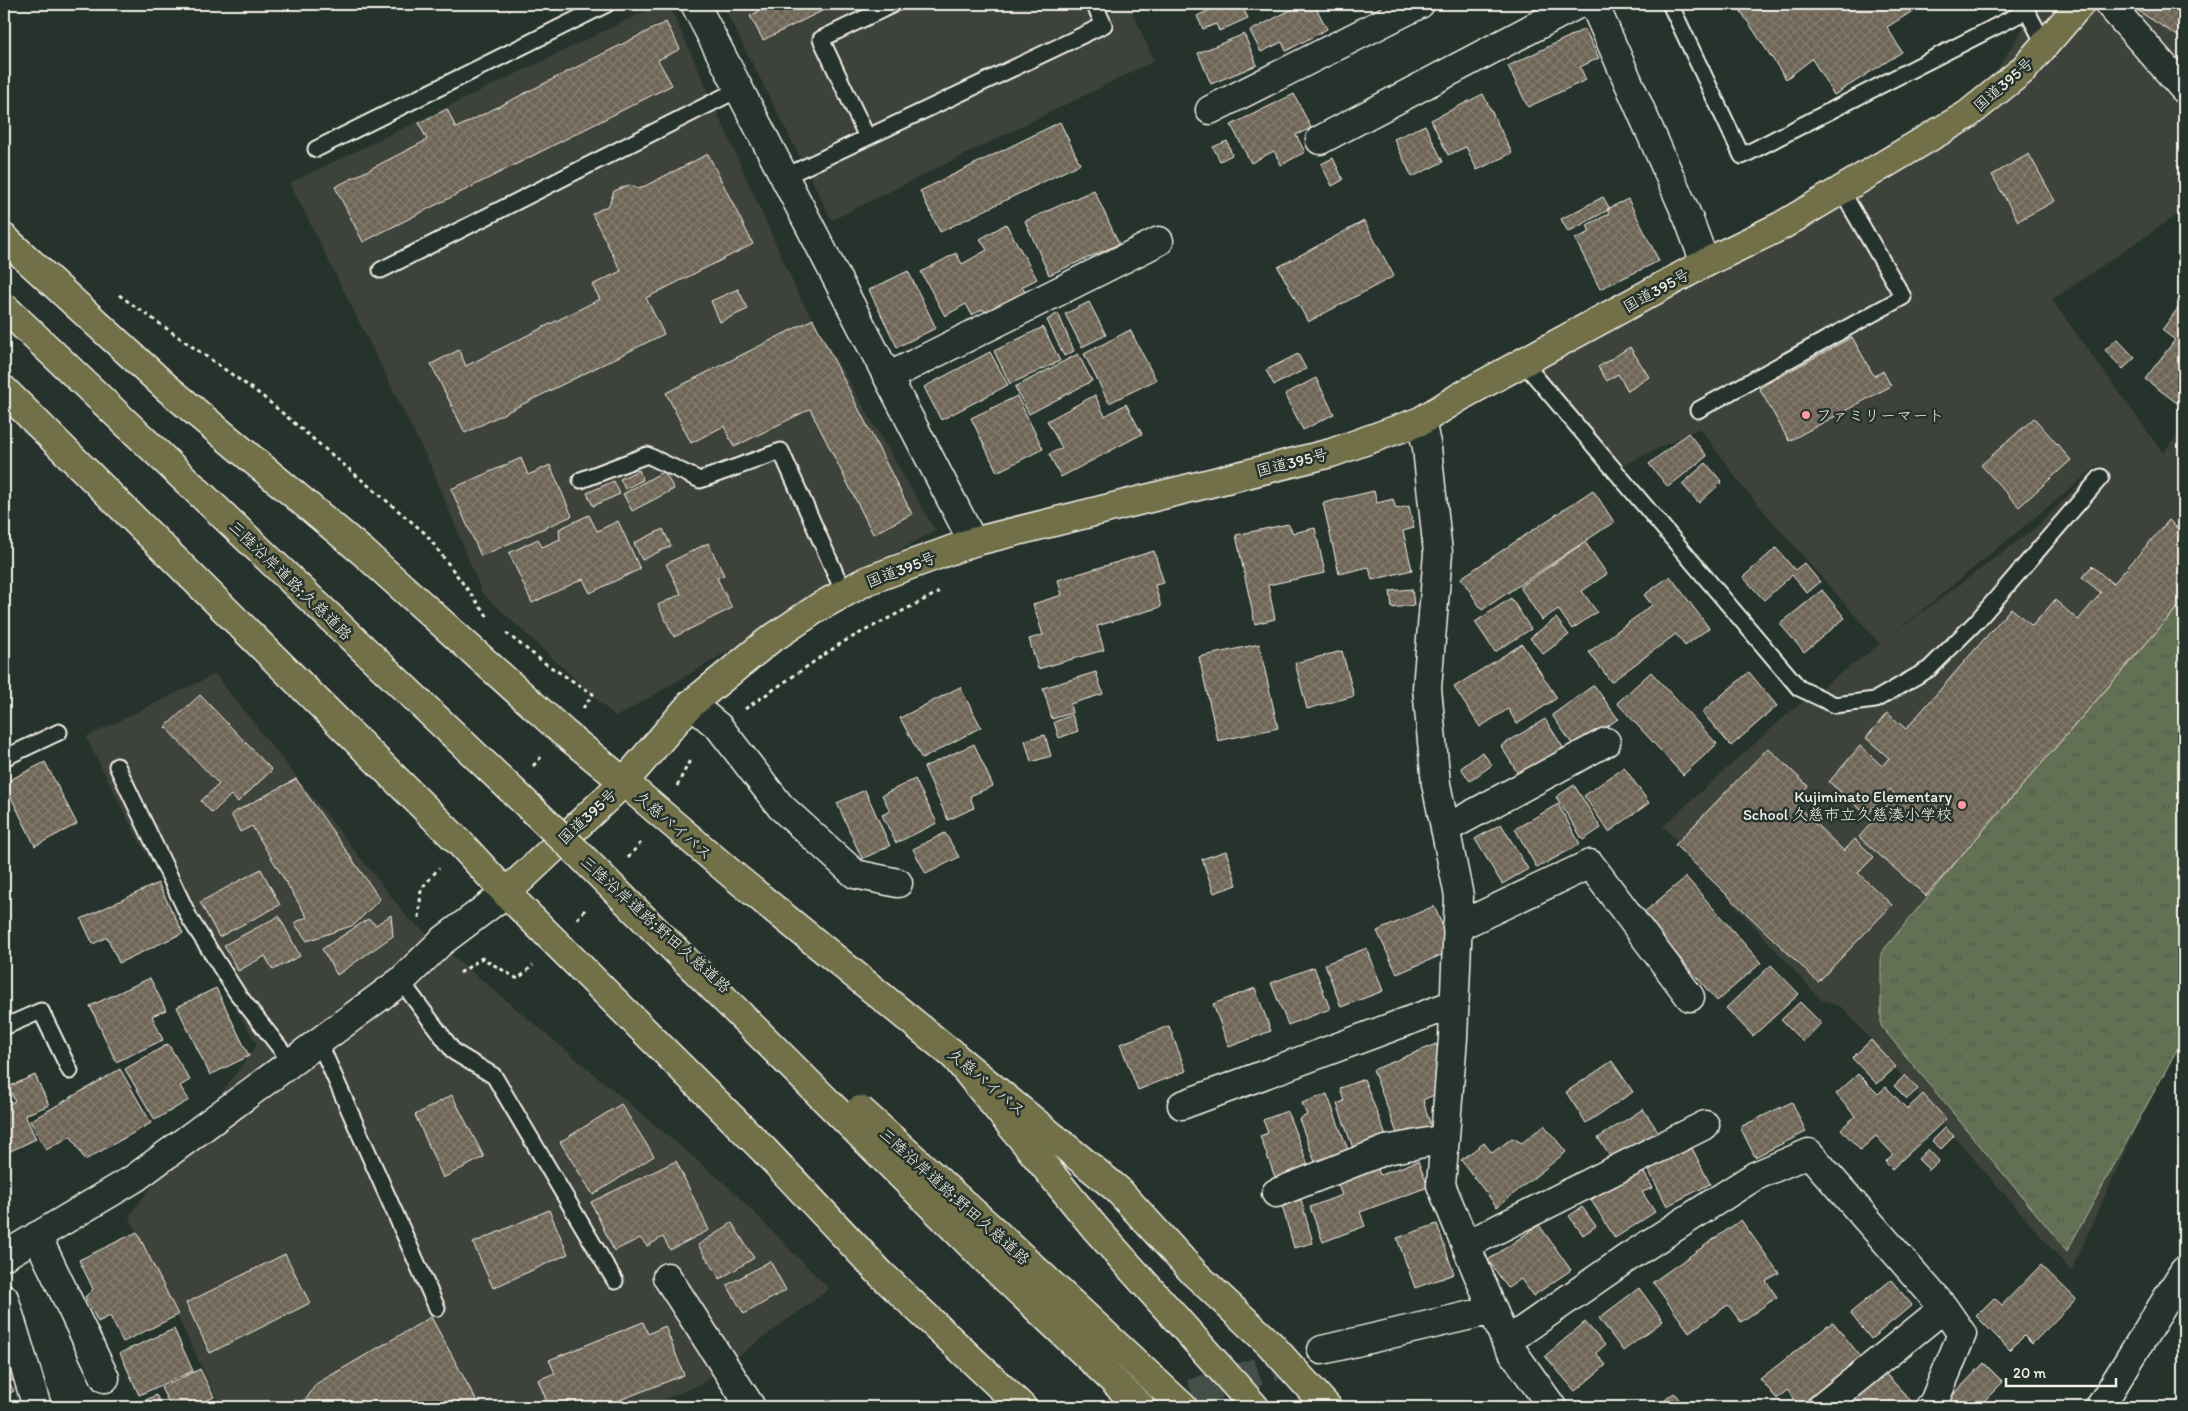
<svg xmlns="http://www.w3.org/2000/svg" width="2188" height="1411" font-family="Itim,'Klee One',sans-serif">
<defs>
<pattern id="grass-tufts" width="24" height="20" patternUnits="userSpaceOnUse" patternTransform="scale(1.25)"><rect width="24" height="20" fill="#627152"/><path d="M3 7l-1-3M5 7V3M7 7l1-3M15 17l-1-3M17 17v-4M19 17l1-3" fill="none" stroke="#545a4b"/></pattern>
<pattern id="building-cross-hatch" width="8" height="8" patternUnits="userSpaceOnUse" patternTransform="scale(1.25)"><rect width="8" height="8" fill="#6e6557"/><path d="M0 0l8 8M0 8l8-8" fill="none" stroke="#837c6f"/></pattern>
</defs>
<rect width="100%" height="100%" fill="#26332d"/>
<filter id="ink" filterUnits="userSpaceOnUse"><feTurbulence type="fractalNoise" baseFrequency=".02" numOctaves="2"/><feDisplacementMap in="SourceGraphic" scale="10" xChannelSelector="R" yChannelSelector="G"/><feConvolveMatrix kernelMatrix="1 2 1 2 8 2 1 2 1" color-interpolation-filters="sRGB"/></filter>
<g filter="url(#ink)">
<!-- built -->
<path fill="#3c423a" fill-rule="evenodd" d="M660 4H669L798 294 935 530 616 717 482 593 432 468 290 183Z
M722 4H1129L1154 61 832 220Z
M2038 4H2184V210L2052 300 2163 453 2184 428V1022L2071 1271 1843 1008 1820 999 1663 826 1791 711 1880 644 1742 486 1700 428 1624 465 1537 370 1956 136ZM2101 463 2034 529 1893 634Z
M215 674 408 918 729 1187 829 1289 701 1384 647 1407H221L129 1216 257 1045 137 837 86 737Z"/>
<!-- grass -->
<path fill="url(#grass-tufts)" stroke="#abb19d" d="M2184 586V1037L2067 1251 1881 1026V953Z"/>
<!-- building -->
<path fill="url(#building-cross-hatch)" stroke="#f4f1e8" d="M763 4H836L763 40 750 16 765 8Z
M1222 4H1241L1248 18 1219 31 1216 24 1203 29 1197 16Z
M1302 4H1314L1327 29 1286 51 1282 42 1261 52 1250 31Z
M1736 4H1924L1887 27 1902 52 1834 95 1812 59 1786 79Z
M2139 4H2184V40L2135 9Z
M666 22 680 49 658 60 672 85 363 242 335 187 427 140 419 123 447 109 456 128Z
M1585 29 1599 58 1580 67 1586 80 1528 107 1508 66Z
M1244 34 1257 65 1211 84 1198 53Z
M1294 94 1311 128 1296 135 1305 152 1281 165 1274 151 1251 163 1231 125Z
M1483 94 1512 153 1477 170 1466 147 1448 155 1431 120Z
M1060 122 1080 164 940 232 920 191Z
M1425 125 1443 162 1412 177 1394 139Z
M1227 141 1232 155 1220 161 1213 147Z
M708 154 753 244 646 298 664 334 465 433 431 364 459 350 466 366 600 299 592 285 621 271 592 214 609 205 614 191 629 185 639 189Z
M2029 154 2055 201 2018 221 1992 175Z
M1333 158 1343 180 1332 186 1321 164Z
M1094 190 1119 244 1049 275 1025 221Z
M1603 197 1610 209 1568 232 1561 219Z
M1628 199 1659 261 1600 289 1575 239 1590 232 1587 225 1609 214 1607 209Z
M1364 221 1394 276 1308 322 1278 267Z
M1006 224 1037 279 1022 287 1028 297 988 319 983 309 972 315 966 304 945 316 921 272 956 253 962 264 987 250 980 239Z
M908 271 936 328 897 347 869 290Z
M738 289 748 309 720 322 711 301Z
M2184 300V393L2177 403 2145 379 2175 340 2162 330Z
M1089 302 1106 335 1082 347 1065 314Z
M1058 313 1074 351 1064 356 1047 320Z
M813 319 912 514 873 534 810 409 734 447 724 426 691 443 666 393Z
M1043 327 1060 361 1010 384 994 351Z
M1130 330 1156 380 1109 403 1084 354Z
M1852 337 1874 376 1883 371 1891 386 1789 441 1759 388Z
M2117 339 2135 358 2123 369 2105 350Z
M1630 347 1649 377 1628 391 1618 374 1607 381 1598 367Z
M990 352 1008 385 941 420 924 387Z
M1078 354 1092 381 1029 414 1015 387Z
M1298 354 1306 369 1274 385 1266 370Z
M1316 378 1334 414 1303 430 1285 394Z
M1095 395 1105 416 1126 404 1142 434 1061 477 1049 454 1062 448 1047 421Z
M1017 396 1043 449 997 472 971 418Z
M2034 418 2071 460 2019 507 1981 465Z
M1688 433 1707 456 1668 487 1649 464Z
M521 458 528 475 550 465 572 516 481 556 451 489Z
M1706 463 1722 482 1699 503 1682 484Z
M639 470 643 480 625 489 620 479Z
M664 471 674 489 632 511 623 494Z
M614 481 620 494 593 506 587 493Z
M1593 490 1614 522 1482 610 1461 578Z
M1374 491 1377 503 1393 499 1396 509 1409 506 1414 528 1403 531 1412 570 1372 580 1369 567 1339 574 1323 503Z
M589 515 597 531 618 521 640 569 590 593 583 579 532 603 509 553 538 539 542 547 560 539 559 529Z
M2169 520 2184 535V600L1926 896 1859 837 1896 795 1890 789 1867 815 1829 782 1860 746 1882 766 1889 758 1866 738 1887 713 1906 729 2011 608 2032 626 2055 600 2078 620 2101 593 2082 577 2092 566 2113 584Z
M1288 524 1293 533 1315 528 1325 573 1268 585 1275 619 1255 624 1236 535Z
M663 529 671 546 642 560 634 543Z
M1585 542 1607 574 1582 591 1597 612 1572 629 1558 609 1542 620 1520 587Z
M708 543 724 575 717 578 732 608 674 637 658 605 681 594 666 564Z
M1776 548 1795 570 1804 563 1820 582 1807 593 1792 575 1764 600 1743 577Z
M1154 551 1164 583 1155 585 1161 607 1097 626 1104 650 1038 669 1029 639 1043 635 1033 604 1062 595 1058 580Z
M1670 576 1709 628 1685 646 1676 634 1611 682 1589 652 1652 605 1644 595Z
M1412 589 1414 605 1392 608 1390 591Z
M1822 590 1845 618 1804 652 1780 624Z
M1511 598 1531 629 1495 652 1475 622Z
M1556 618 1569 635 1543 654 1530 638Z
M1259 644 1278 728 1218 741 1199 657Z
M1522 644 1557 698 1517 724 1508 709 1480 727 1454 687Z
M1342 651 1354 696 1307 709 1295 663Z
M1096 672 1103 694 1070 704 1072 713 1052 719 1043 688Z
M1651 672 1717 744 1683 775 1617 703Z
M1749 672 1777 706 1731 746 1702 712Z
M1594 685 1618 719 1575 748 1552 715Z
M960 687 981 727 922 759 900 718Z
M200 695 272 770 238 802 231 795 212 813 201 801 219 784 165 727Z
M1072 715 1078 731 1059 738 1054 722Z
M1545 719 1564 749 1520 777 1501 746Z
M1045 735 1051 756 1031 762 1025 740Z
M974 744 993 786 970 796 974 808 948 820 924 767Z
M1768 748 1808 786 1793 802 1844 851 1855 839 1874 857 1858 873 1892 905 1818 982 1675 845Z
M1482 752 1492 765 1470 781 1461 768Z
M45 762 77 824 35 846 4 783Z
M1624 767 1649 803 1609 832 1584 796Z
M296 779 380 899 354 925 307 941 294 923 307 917 252 826 240 832 231 814Z
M915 779 937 823 896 843 882 815 890 811 882 795Z
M1574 785 1601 828 1583 840 1556 797Z
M865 790 890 846 862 859 837 803Z
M1558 804 1580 844 1537 868 1515 829Z
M1501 824 1528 869 1502 884 1475 839Z
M945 833 959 857 926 874 913 849Z
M4 845 10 859 4 862Z
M1226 851 1237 885 1214 893 1202 859Z
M261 869 280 905 219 937 200 902Z
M1686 877 1761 963 1717 1001 1642 914Z
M158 883 183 933 119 963 107 937 93 944 81 919Z
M1434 906 1453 950 1397 974 1377 931Z
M391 915 393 936 337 975 322 949 368 919 376 925Z
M279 916 300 956 273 970 265 956 238 971 224 945Z
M1367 948 1383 991 1341 1007 1325 964Z
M1771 965 1799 994 1753 1036 1726 1008Z
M1314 967 1330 1009 1288 1025 1271 983Z
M150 978 166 1010 152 1016 163 1040 116 1062 90 1006Z
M216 988 249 1056 210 1075 177 1007Z
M1255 988 1271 1031 1229 1047 1213 1004Z
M1800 1002 1821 1023 1803 1042 1781 1020Z
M1169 1026 1186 1071 1138 1090 1120 1044Z
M1871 1040 1896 1067 1877 1084 1852 1058Z
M168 1044 190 1080 180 1086 189 1100 155 1120 125 1069Z
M1436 1044 1447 1066 1438 1093 1423 1100 1431 1127 1400 1141 1373 1070Z
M1612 1061 1633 1092 1586 1123 1566 1092Z
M120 1069 151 1123 85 1160 71 1136 46 1150 30 1121Z
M1858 1074 1878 1094 1886 1087 1907 1109 1923 1094 1946 1119 1892 1169 1885 1162 1893 1154 1876 1136 1860 1150 1841 1129 1855 1116 1836 1094Z
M35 1075 49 1105 25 1115 36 1139 4 1154V1106L15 1101 8 1087Z
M1905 1075 1918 1089 1907 1099 1894 1086Z
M1364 1079 1386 1136 1353 1148 1337 1104 1344 1101 1340 1088Z
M1327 1094 1348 1150 1315 1162 1299 1119 1307 1115 1302 1103Z
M452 1095 484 1157 443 1178 415 1115Z
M1792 1102 1806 1132 1755 1157 1740 1127Z
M621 1104 654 1156 593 1195 560 1142Z
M1643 1109 1660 1134 1615 1164 1598 1138Z
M1287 1111 1309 1167 1276 1180 1260 1136 1268 1133 1263 1120Z
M1544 1125 1566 1152 1497 1207 1461 1160 1484 1143 1492 1153 1512 1138 1522 1143Z
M1945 1128 1954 1136 1941 1149 1932 1141Z
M1690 1144 1710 1184 1667 1206 1647 1167Z
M1928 1149 1939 1161 1929 1170 1918 1159Z
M676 1161 709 1230 670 1250 663 1237 647 1246 640 1238 614 1251 591 1202Z
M1418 1161 1428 1187 1360 1212 1365 1226 1323 1242 1310 1207 1342 1195 1335 1178 1376 1163 1380 1175Z
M1641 1168 1653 1188 1642 1192 1655 1212 1615 1238 1591 1200Z
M1300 1196 1313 1243 1294 1248 1281 1202Z
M1582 1207 1596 1226 1583 1235 1569 1216Z
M549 1210 568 1254 493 1288 473 1243Z
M1741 1220 1779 1273 1766 1281 1777 1297 1741 1322 1728 1305 1689 1332 1653 1282Z
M732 1223 754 1258 720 1279 698 1245Z
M1437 1224 1454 1274 1415 1288 1397 1238Z
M1539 1225 1571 1270 1533 1296 1521 1279 1508 1288 1488 1260Z
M137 1232 178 1315 123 1342 110 1316 98 1322 85 1297 93 1289 79 1260Z
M285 1254 310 1303 210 1353 186 1303Z
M770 1261 786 1290 744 1314 727 1285Z
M2041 1265 2076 1299 2032 1344 2024 1336 2010 1350 1976 1316 1994 1298 2002 1305Z
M1891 1280 1912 1305 1871 1339 1850 1313Z
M1639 1288 1663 1321 1623 1351 1599 1318Z
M431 1317 480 1407H291L307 1398 316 1384Z
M643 1322 648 1334 665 1326 684 1375 602 1407H549L538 1380 555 1373 549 1360Z
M1585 1322 1605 1345 1596 1353 1606 1365 1575 1391 1545 1356Z
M1833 1322 1861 1357 1799 1406 1787 1390 1777 1399 1760 1379Z
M174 1329 193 1371 139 1395 120 1353Z
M4 1347 19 1378 9 1382 14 1391 4 1396Z
M1984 1363 2003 1382 1978 1407H1961L1951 1397Z
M200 1369 214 1397 193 1407H171L161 1388Z
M1885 1373 1917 1407H1853L1850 1405Z
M1674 1393 1685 1407H1656Z
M156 1395 162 1407H137L136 1405Z"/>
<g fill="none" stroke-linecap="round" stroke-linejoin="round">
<!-- minor-tunnel -->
<path stroke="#455049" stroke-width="28" stroke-dasharray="28 14" stroke-linecap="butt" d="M1152 1407 1322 1350"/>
<!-- service casing -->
<g stroke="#f4f1e8" stroke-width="19">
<path id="service" d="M1670 4 1742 156 2026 11
M2023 4 2045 45
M867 137 821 39 894 4
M316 149 607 4
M784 177 1104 25 1094 4
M381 270 739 89
M1523 362 1799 688 1835 705 1875 700 1929 669 1977 621 2101 477
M1698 410 1903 297 1841 190
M581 480 647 455 700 480 781 451 844 593
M4 758 59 732
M117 766 190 919 237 993 291 1062
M401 981 454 1052 494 1076 615 1281
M4 1027 41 1011 70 1071
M319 1042 437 1308"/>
</g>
<!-- minor casing -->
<g stroke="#f4f1e8" stroke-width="31">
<path id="minor" d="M695 4 973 542
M1594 4 1689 220 1705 263
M2109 4 2184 89
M1210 110 1420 4
M1320 140 1578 4
M888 377 1159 241
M1421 421 1427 448 1438 553 1427 688 1436 784 1459 896 1453 1038 1441 1185 1506 1342 1552 1407
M691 704 719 727 781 807 855 874 898 883
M1445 829 1606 742
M1457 927 1590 864 1690 997
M1182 1105 1454 1004
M1276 1193 1386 1150 1445 1139
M37 1236 105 1378
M1466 1245 1705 1125
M667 1277 751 1407
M4 1298 37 1407
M1506 1342 1627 1258 1755 1176 1809 1153 1944 1308 1962 1334 1934 1402 1930 1407
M1322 1350 1493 1310
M1822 1407 1944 1308
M2100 1407 2184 1271"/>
</g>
<!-- tertiary casing -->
<g stroke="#f4f1e8" stroke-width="31">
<path id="tertiary" d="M4 1256 135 1178 401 981 441 942 506 893"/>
</g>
<!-- trunk casing -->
<g stroke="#f4f1e8" stroke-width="31">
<path id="trunk" d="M624 782 734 876 1117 1189 1194 1273 1270 1344 1327 1407
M1022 1407 881 1274 764 1150 506 893 624 782 691 704 767 642 819 607 866 581 973 542 1331 453 1421 421 1463 395 1705 263 1781 226 1967 115 2023 70 2080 4"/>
</g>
<!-- motorway casing -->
<g stroke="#f4f1e8" stroke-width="31">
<path id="motorway" d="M4 238 167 388 363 552 564 733 624 782
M4 390 460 843 506 893
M951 1052 1096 1229 1255 1407
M995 1232 1183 1407
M980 1254 1141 1407"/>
</g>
<!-- path -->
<path stroke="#f4f1e8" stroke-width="3" stroke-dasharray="4 4" stroke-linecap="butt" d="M119 295 261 395 426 534 488 617
M506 633 546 664 593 694 583 708
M745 709 843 642 939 592
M533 766 542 756
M677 786 691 758
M628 858 642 841
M419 918 421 889 439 868
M577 919 586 909
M460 973 482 958 518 979 533 965"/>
<!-- service -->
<use href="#service" stroke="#26332d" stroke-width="15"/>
<!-- minor -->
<use href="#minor" stroke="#26332d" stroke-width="28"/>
<!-- tertiary -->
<use href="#tertiary" stroke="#26332d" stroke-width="28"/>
<!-- trunk -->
<use href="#trunk" stroke="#71704a" stroke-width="28"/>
<!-- motorway -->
<use href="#motorway" stroke="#71704a" stroke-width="28"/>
<!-- motorway-bridge casing -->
<g stroke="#f4f1e8" stroke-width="31" stroke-linecap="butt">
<path id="motorway-bridge" d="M4 307 578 853 980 1254
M860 1110 995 1232"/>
</g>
<!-- motorway-bridge -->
<use href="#motorway-bridge" stroke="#71704a" stroke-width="28"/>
</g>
</g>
<!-- markers -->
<g fill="#ff9aa2" stroke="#26332d" stroke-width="2">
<circle cx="1806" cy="415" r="5"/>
<circle cx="1962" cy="805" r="5"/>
</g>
<g text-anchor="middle" stroke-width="5" stroke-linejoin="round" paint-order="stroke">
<!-- street labels -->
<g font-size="16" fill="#f4f1e8" stroke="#26332d">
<text transform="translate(2003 84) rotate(-41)" y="6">国道395号</text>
<text transform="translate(1656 290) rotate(-29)" y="6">国道395号</text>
<text transform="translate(1292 462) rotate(-14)" y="6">国道395号</text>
<text transform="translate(901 569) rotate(-21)" y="6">国道395号</text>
<text transform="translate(291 580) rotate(44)" y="6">三陸沿岸道路;久慈道路</text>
<text transform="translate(587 816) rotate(-43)" y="6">国道395号</text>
<text transform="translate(674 825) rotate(41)" y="6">久慈バイパス</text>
<text transform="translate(656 924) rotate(42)" y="6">三陸沿岸道路;野田久慈道路</text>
<text transform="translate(987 1082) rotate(40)" y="6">久慈バイパス</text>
<text transform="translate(955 1196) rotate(42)" y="6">三陸沿岸道路;野田久慈道路</text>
</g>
<!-- poi labels -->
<g font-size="16" fill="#f4f1e8" stroke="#26332d" text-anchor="start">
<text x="1816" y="421">ファミリーマート</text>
<text x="1952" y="802" text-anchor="end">Kujiminato Elementary<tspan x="1952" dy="18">School 久慈市立久慈湊小学校</tspan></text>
</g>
</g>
<!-- margin -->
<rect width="2188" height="1411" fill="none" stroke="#26332d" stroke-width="20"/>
<rect x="10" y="10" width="2168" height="1391" fill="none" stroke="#f4f1e8" stroke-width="2" filter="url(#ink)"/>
<!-- scale -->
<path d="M2006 1378v8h110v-8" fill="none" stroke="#f4f1e8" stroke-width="2.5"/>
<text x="2013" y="1378" font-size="15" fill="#f4f1e8" stroke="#26332d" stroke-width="4" paint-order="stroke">20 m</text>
</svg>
